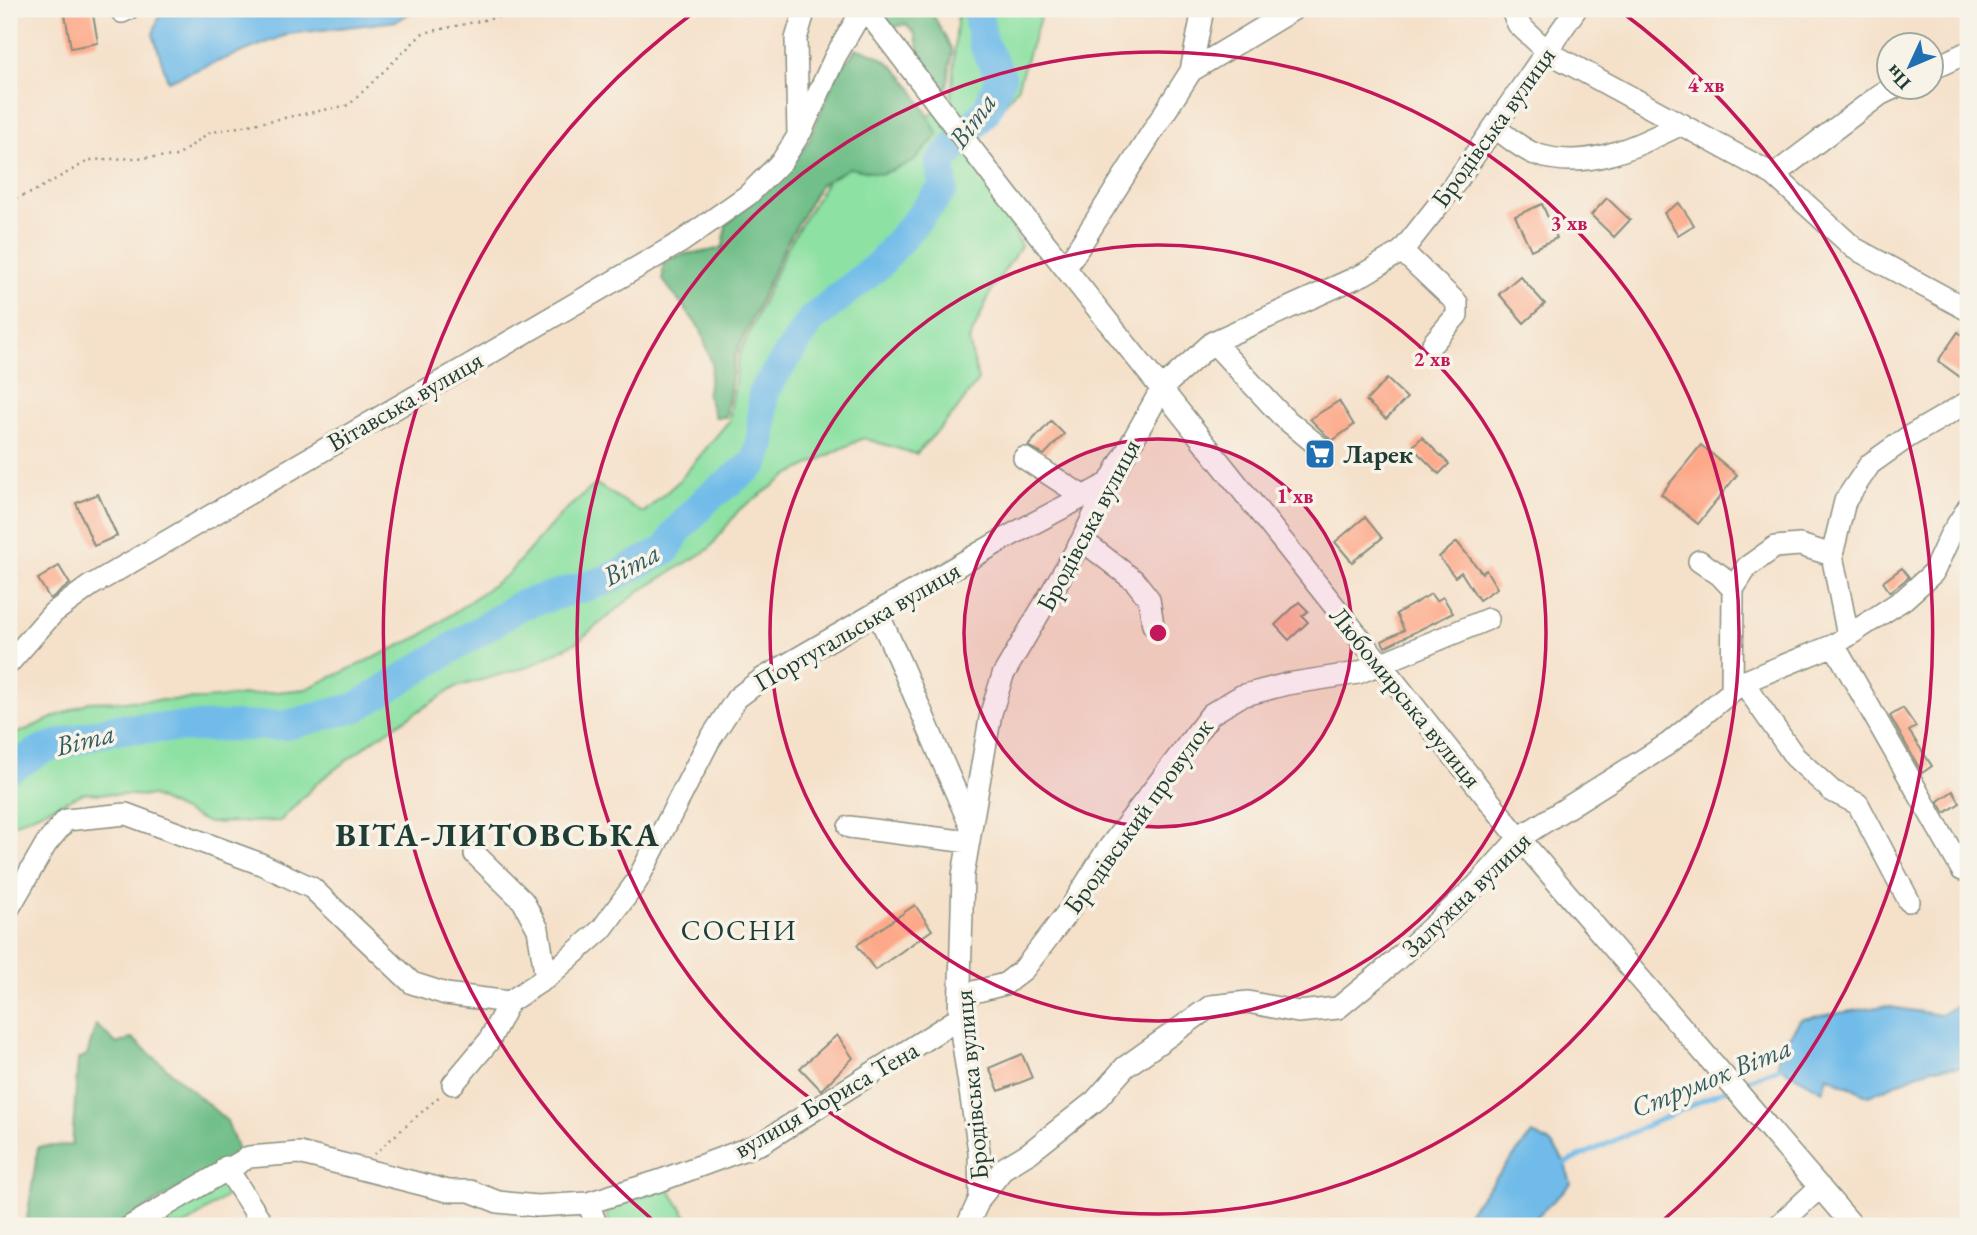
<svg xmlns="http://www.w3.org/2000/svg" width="1977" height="1235" font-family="'EB Garamond',serif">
<rect width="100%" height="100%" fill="#f7f3e8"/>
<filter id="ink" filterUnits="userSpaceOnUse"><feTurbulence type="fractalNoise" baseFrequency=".0143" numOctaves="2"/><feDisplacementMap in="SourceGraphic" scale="14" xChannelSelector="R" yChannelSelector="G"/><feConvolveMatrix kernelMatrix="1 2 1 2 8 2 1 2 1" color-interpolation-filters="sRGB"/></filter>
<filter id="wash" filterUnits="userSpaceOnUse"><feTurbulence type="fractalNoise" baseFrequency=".00686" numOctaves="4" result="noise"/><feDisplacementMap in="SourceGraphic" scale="28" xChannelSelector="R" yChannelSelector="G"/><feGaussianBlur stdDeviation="1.57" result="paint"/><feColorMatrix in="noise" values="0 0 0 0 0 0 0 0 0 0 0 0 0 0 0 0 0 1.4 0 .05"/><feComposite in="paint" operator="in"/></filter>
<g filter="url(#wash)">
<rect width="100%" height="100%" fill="#f5e1ca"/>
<!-- green -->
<path fill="#8ce1a3" stroke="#568f6c" stroke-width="2" d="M958 9H1043L1017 88 979 138 1000 203 1021 246 992 289 969 341 978 380 955 412 916 454 863 438 790 474 739 510 709 549 638 592 577 642 528 667 456 687 378 737 318 782 280 821 208 823 152 796 84 793 9 826V737L89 702 205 699 306 689 421 636 508 574 562 513 596 484 643 513 679 481 729 421 739 355 787 248 868 113 926 118 951 99Z
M228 1177 236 1189 184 1226H143Z
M668 1188 693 1226H611L603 1206Z"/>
<!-- forest -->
<path fill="#71bf89" stroke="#487e5e" stroke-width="2" d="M876 9H930L952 50 947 88 939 93 924 69 915 34 906 24 895 27 881 18Z
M856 49C899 54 920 100 938 135L913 162 882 174 849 168 820 185 785 246 735 356 726 417H715L707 395 712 365 701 330 663 280V264C689 247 697 257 723 247L726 225 790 167 808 142 836 76Z
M96 1025 117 1044 132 1038 227 1121 239 1153 116 1226H26L38 1147 72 1145 78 1059 87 1055Z"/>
<!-- water -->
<path fill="#70bbe9" stroke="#487c8e" stroke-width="2" d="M162 9H416L397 21 289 34 168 81 153 34Z
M1968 999V1067L1932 1068 1869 1096 1827 1076 1823 1091 1778 1066V1044L1791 1034 1801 1019 1884 1006 1940 1015Z
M1532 1134C1557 1142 1565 1159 1571 1184L1527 1226H1457Z"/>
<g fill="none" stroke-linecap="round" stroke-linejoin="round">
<!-- stream -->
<path stroke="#70bbe9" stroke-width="5" d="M1739 1084 1785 1065
M1561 1165 1727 1089"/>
<!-- river -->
<path stroke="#70bbe9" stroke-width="30" d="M9 769 43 749 113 729 287 725 357 707 521 605 607 580 667 549 677 531 709 497 755 463 761 444 763 392 812 319 879 265 943 189 940 163 986 111 1001 77 983 43 977 9"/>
</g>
<g id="blocks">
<!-- building -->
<path fill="#fda888" d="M64 9H92L98 43 71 48Z
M1607 198 1630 220 1614 237 1591 215Z
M1679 203 1694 225 1678 235 1664 213Z
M1542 204 1557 238 1531 250 1515 216Z
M1520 276 1545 304 1524 323 1499 294Z
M1958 332 1968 339V365L1960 377 1938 361Z
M1387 379 1407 398 1386 419 1366 401Z
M1339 401 1354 425 1332 441 1310 419Z
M1051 421 1064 434 1044 455 1028 446Z
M1422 437 1449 464 1439 474 1412 447Z
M1701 445 1737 475 1698 524 1661 494Z
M98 494 117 536 94 546 76 503Z
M1365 517 1382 538 1352 562 1335 542Z
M1457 542 1482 573 1486 570 1497 588 1479 600 1461 572 1455 577 1439 557Z
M59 566 70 584 50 599 38 579Z
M1902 568 1909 577 1890 592 1883 582Z
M1431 594 1436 601 1443 597 1453 613 1385 647 1382 641 1404 630 1396 614Z
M1299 602 1308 611 1302 616 1308 622 1289 640 1275 625Z
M1903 708 1916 727 1909 731 1932 766 1922 773 1890 716Z
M1953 791 1960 803 1945 813 1938 801Z
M915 905 932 930 875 970 857 945Z
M837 1035 853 1058 821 1090 800 1068Z
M1022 1054 1032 1078 999 1091 989 1068Z"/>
</g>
</g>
<g filter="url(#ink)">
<use href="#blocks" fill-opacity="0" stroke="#8a8f7f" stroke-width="2"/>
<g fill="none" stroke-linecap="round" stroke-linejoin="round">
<!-- minor casing -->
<g stroke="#8a8f7f" stroke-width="24">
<path id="minor" d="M865 9 1007 195 1519 838 1853 1226
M1511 9 1518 24 1548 52 1774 175 1854 248 1968 310
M122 12 128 9
M1932 69 1968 52
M1191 71 1294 9
M1494 127C1506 135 1521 149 1535 154 1587 172 1636 146 1682 124
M801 132 835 57 863 9
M1774 175 1881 94 1894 88
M1402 251 1457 303V315L1433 343
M1067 266 1191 71 1203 9
M1213 342 1282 416 1323 450
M1024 458 1084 497
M1082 540 1135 581 1149 599 1153 625
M1699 561 1720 575 1733 589
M878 614C911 683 938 754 970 824
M1848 636 1832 555 1845 501 1870 464 1908 437 1968 402
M1834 645 1962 870
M9 663 53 613 90 586 681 242 748 195 782 161 798 136 796 39 805 9
M1743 682 1795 757 1832 791 1858 804 1909 901
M1732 690 1733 589 1747 567 1775 547 1800 545 1832 555
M849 827 969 842
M475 854 523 901 538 929 546 978
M9 908 46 844 66 820 126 814 261 864 312 888 412 983 446 994 509 1002 546 978 602 929 637 881 709 741 737 698 762 679 1002 540 1109 483
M962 995 1005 984 1024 969 1070 909 1105 853 1211 714 1241 696 1287 684 1358 673 1488 619
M453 1084 489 1041 509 1002
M226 1167 264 1226
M980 1198 1004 1168 1029 1153 1095 1101 1125 1067 1211 1006 1248 1002 1298 1012 1338 1008 1394 962 1476 886 1519 838 1668 744 1743 682 1834 645 1904 599 1933 573 1950 536 1968 508
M588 1203 597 1226
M131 1226 249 1157 299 1153 448 1191H470L498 1202 537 1206 588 1203 659 1181 762 1143 959 1018
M967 1226 980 1198 979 1151 959 1018 963 875 991 713 1003 675 1082 540 1109 483 1162 388 1213 342 1364 274 1402 251 1451 189 1576 9
M1778 1226 1820 1187"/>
</g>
<!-- path -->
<path stroke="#8a8f7f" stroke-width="2.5" stroke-dasharray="2 5" stroke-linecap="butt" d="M9 200 31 193 90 160 178 156 208 133 349 105 423 33 536 9
M374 1154 440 1096"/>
<!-- minor -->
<use href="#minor" stroke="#fff" stroke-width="21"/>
</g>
</g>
<!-- distance rings -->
<circle cx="1158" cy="633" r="194" fill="#c2185b" fill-opacity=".12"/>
<g fill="none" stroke="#c2185b" stroke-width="3.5">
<circle cx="1158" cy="633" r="194"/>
<circle cx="1158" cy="633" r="388"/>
<circle cx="1158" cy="633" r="581"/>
<path d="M655 1222A775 775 0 0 1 697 10M1619 10A775 775 0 0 1 1661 1222"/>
</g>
<!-- icons -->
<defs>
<g id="supermarket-square" transform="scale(1.575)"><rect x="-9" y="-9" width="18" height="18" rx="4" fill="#1f6fb2" stroke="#f7f3e8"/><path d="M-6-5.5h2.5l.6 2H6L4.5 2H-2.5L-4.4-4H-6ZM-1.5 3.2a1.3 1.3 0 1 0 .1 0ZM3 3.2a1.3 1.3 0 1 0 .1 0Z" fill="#fff"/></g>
</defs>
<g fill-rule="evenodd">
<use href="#supermarket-square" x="1320" y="454"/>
</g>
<g text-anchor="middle" stroke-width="7" stroke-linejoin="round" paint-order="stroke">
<!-- street labels -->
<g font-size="26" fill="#1f3d34" stroke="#f7f3e8">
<text transform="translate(1493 127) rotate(-54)" y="9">Бродівська вулиця</text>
<text transform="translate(405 401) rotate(-30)" y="9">Вітавська вулиця</text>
<text transform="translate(1088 525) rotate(-62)" y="9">Бродівська вулиця</text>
<text transform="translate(857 626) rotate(-30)" y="9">Португальська вулиця</text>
<text transform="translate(1406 697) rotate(51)" y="9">Любомирська вулиця</text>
<text transform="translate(1138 816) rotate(-54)" y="9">Бродівський провулок</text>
<text transform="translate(1466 894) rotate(-44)" y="9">Залужна вулиця</text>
<text transform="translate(971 1085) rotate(-95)" y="9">Бродівська вулиця</text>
<text transform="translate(826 1099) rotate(-30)" y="9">вулиця Бориса Тена</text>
</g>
<!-- poi labels -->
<g font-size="26" font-weight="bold" fill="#1f3d34" stroke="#f7f3e8" text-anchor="start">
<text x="1343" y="463">Ларек</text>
</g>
<!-- water labels -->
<g font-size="28" font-style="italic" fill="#335c61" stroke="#f7f3e8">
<text transform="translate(972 120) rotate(-54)" y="10">Віта</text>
<text transform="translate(631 564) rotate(-28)" y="10">Віта</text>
<text transform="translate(85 739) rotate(-14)" y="10">Віта</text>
<text transform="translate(1711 1077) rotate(-22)" y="10">Струмок Віта</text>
</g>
<!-- neighbourhood labels -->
<g font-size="28" letter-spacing="2" fill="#1f3d34" stroke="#f7f3e8">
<text x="739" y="940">СОСНИ</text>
</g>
<!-- district labels -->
<g font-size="33" font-weight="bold" letter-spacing="2" fill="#1f3d34" stroke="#f7f3e8">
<text x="498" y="846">ВІТА-ЛИТОВСЬКА</text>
</g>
</g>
<circle cx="1158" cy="633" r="10" fill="#c2185b" stroke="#f7f3e8" stroke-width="3.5"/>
<g font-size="21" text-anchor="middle" font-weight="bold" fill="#c2185b" stroke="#f7f3e8" stroke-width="7" stroke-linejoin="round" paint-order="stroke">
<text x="1706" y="92">4 хв</text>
<text x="1569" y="230">3 хв</text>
<text x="1432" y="366">2 хв</text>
<text x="1295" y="503">1 хв</text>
</g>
<!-- margin -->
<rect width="1977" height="1235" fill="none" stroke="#f7f3e8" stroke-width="35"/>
<!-- north arrow -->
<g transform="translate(1910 66) rotate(226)"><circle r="33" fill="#f7f3e8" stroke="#a1aaa0" stroke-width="2"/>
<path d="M0-5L12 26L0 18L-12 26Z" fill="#1f6fb2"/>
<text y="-10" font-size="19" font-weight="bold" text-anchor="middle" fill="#1f3d34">Пн</text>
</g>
</svg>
